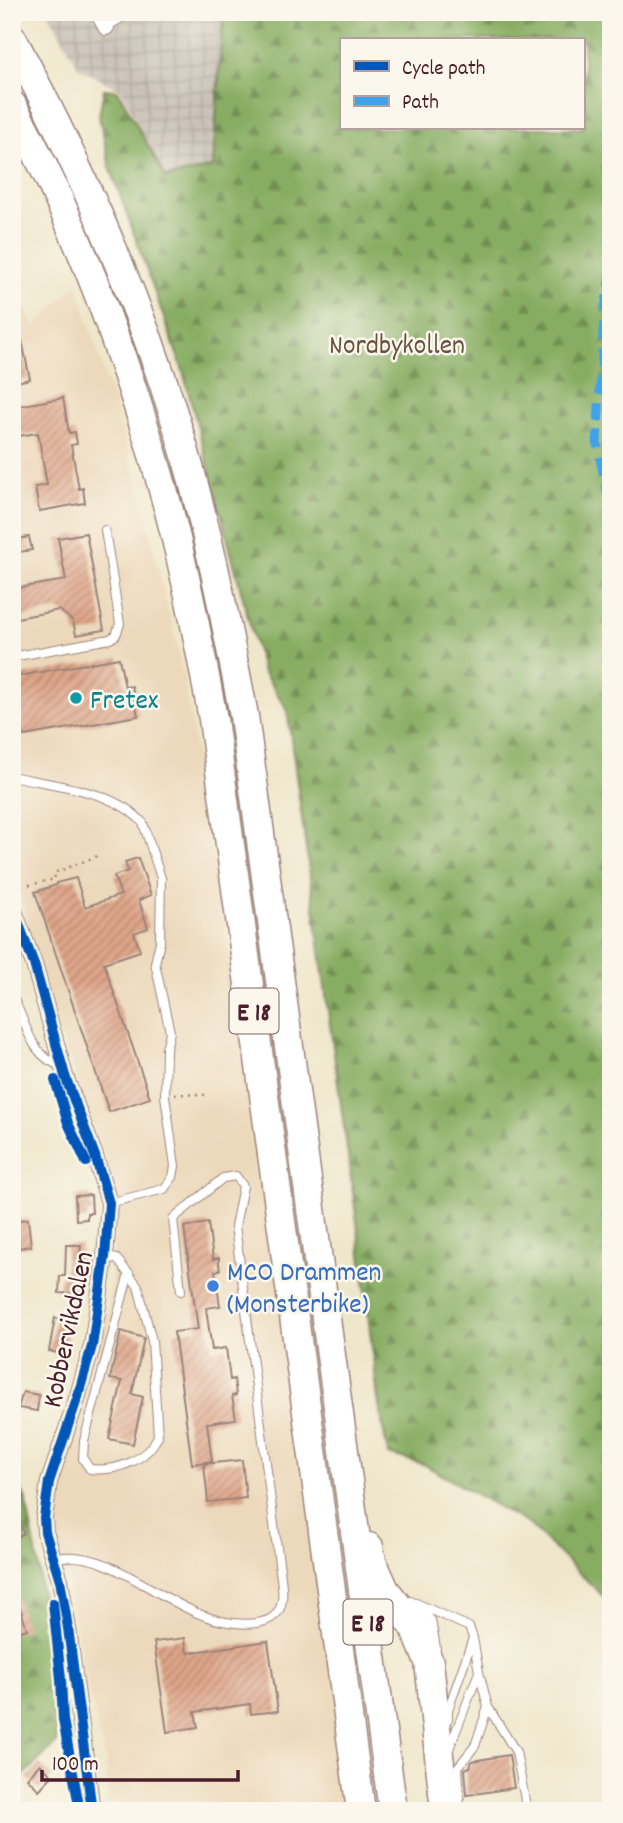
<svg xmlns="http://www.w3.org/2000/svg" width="623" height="1823" font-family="Dekko,sans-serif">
<defs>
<pattern id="industrial-grid" width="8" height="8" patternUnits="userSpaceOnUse" patternTransform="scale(1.75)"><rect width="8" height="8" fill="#cbc3b8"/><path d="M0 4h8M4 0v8" fill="none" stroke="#b0a79e"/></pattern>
<pattern id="forest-firs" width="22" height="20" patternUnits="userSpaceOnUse" patternTransform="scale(1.75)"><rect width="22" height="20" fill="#87ad62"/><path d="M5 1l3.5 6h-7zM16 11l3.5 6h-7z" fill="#708c51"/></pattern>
<pattern id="building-hatch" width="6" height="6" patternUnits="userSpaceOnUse" patternTransform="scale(1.75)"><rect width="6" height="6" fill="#dea589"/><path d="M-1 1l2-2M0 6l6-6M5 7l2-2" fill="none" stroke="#b68670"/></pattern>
</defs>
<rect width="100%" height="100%" fill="#fbf7ec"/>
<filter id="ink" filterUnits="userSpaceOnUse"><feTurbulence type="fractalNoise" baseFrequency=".0143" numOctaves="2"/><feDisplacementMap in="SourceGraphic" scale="14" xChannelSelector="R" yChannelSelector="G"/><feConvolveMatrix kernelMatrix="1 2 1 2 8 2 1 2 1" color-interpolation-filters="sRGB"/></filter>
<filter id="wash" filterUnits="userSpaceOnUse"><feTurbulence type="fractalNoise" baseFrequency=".00686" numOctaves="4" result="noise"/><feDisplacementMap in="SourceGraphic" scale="28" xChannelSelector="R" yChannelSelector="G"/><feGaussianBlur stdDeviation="1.57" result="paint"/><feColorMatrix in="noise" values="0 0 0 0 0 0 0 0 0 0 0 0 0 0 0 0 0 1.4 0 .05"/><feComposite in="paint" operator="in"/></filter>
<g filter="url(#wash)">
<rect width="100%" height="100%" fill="#efe7cb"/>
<!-- built -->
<path fill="#ecd8ba" d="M77 283 140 490 183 673 366 1811H108L106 1763 89 1692 54 1519 108 1309 116 1222 103 1154 56 1023 12 867V288L35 327Z"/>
<!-- industrial -->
<path fill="url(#industrial-grid)" d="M48 12H223L213 167 166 178 121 90 79 68Z"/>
<!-- forest -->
<path fill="url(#forest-firs)" stroke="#686646" stroke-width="2" fill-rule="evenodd" d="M223 12H611V1604L530 1525 423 1464 388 1454 378 1399 359 1237 287 709 262 670 183 371 110 167 99 116 104 89 118 91 166 178 213 167ZM341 40H583V128H341Z
M12 1477 25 1497 38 1562 57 1742 19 1780V1811H12Z"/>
<g id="blocks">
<!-- building -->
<path fill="url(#building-hatch)" d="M22 341 30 379 12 383V343Z
M63 398 69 433 75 432 77 444 71 445 79 489 83 488 85 503 39 511 35 487 47 485 38 433 12 437V407Z
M86 533 104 630 76 635 73 621 59 610 12 619V589L66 580 58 538Z
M29 537 32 550 12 553V540Z
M119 658 125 687 132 686 138 716 24 736 13 677Z
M138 858 151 895 139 900 148 928 134 933 140 951 104 963 150 1098 109 1112 35 892 56 885V883L76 878 85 907 121 895 114 876 128 871 125 862Z
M91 1195 92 1213H87V1219L76 1220 75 1196Z
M28 1219 31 1246 19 1248V1245H15L12 1240V1221Z
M208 1223 213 1259 219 1258V1264L220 1270 215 1271 220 1306 206 1308 212 1350 226 1348 230 1380 234 1379 236 1395 232 1396 236 1419 207 1423 212 1461 192 1464 174 1332 198 1329 184 1227Z
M66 1245H81L76 1294 59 1293 60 1276H65Z
M55 1318 70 1321 63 1354 49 1351Z
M121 1331 144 1338 132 1394 143 1397 133 1444 109 1439 122 1381 110 1379Z
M23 1392 39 1395 37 1411 18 1408Z
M242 1460 246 1498 208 1502 204 1464Z
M12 1514 24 1533 12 1541Z
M12 1589H14L27 1629 12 1634Z
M185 1638 187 1653 268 1641 278 1711 251 1714 250 1704 195 1712 198 1727 167 1732 154 1642Z
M509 1755 514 1788 467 1795 465 1769 470 1767 472 1761Z
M40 1764 52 1776 39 1790 27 1778Z"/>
</g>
</g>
<g filter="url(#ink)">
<use href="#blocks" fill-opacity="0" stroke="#9c837b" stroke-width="2"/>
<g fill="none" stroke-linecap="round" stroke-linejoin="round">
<!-- service casing -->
<g stroke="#9c837b" stroke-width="10">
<path id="service" d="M106 27 132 12
M12 657 110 639 116 635 120 624 105 530
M12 776C54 786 113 789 143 823L161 878 160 942 155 963 170 1032 166 1049 165 1096 175 1166 173 1177 164 1189 109 1203
M12 996C27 1022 29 1057 62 1066
M105 1257 117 1259 138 1286 152 1341 158 1436C147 1460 117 1472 90 1469L83 1459 84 1441 129 1273
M54 1558C71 1555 86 1557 102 1563 153 1583 198 1630 257 1623 268 1621 278 1617 281 1605 284 1596 282 1586 281 1578L235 1226 243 1186 236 1176 223 1178 173 1219 181 1291
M411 1601 431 1620 436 1648
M416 1603 469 1627 473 1638
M448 1719V1710L473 1638 479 1672
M449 1749 479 1672 488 1707 516 1752 527 1811
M453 1808 460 1799 458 1767 475 1746 488 1707"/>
</g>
<!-- minor casing -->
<g stroke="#9c837b" stroke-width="18">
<path id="minor" d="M98 12 106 27
M12 906 34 964 65 1076 95 1156 109 1203 105 1257 92 1346 77 1399 49 1482 44 1518 45 1532 60 1580 68 1628 92 1811"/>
</g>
<!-- motorway casing -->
<g stroke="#9c837b" stroke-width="31">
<path id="motorway" d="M12 38C79 164 138 296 179 432 207 525 226 621 244 716L393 1811
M12 105C81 232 131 372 169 511 187 579 200 649 213 719L361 1811
M369 1547 372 1561 385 1590 414 1626 429 1662 445 1811"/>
</g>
<!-- path -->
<path stroke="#9c837b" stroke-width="2.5" stroke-dasharray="2 5" stroke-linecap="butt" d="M29 885 55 879 54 873 100 855
M175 1094 208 1095"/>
<!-- service -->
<use href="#service" stroke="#fff" stroke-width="8"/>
<!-- minor -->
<use href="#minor" stroke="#fff" stroke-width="16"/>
<!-- motorway -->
<use href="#motorway" stroke="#fff" stroke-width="28"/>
<!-- quiet -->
<path stroke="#40a2eb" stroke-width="9" stroke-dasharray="18 9" stroke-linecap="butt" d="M611 269 604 316 597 443 611 510"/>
<!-- cycleway casing -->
<g stroke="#fbf7ec" stroke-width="15">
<path id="cycleway" d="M12 906 34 964 65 1076 95 1156 109 1203 105 1257 92 1346 77 1399 49 1482 44 1518 45 1532 60 1580 68 1628 92 1811
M55 1080 68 1123 86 1162
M53 1603 61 1679 63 1720 80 1811"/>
</g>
<!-- cycleway -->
<use href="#cycleway" stroke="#0057b8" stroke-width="10"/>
</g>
</g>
<!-- markers -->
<circle fill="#0f9aa8" stroke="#fbf7ec" stroke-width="2.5" cx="76" cy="698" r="7"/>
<circle fill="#3f7fe0" stroke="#fbf7ec" stroke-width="2.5" cx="213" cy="1286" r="7"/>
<g text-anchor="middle" stroke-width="5" stroke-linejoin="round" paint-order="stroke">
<!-- shield labels -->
<g fill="#fbf7ec" stroke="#7f6065" stroke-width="2">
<rect x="229.5" y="988.5" width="49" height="45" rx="5"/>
<rect x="343.5" y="1599.5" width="49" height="45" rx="5"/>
</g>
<g font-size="26" font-weight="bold" fill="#4a1f2b">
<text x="254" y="1020">E 18</text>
<text x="368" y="1631">E 18</text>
</g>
<!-- park labels -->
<g font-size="28" fill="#675240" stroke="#fbf7ec">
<text x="397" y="353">Nordbykollen</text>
</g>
<!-- culture labels -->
<g font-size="28" fill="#0d838f" stroke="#fbf7ec" text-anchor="start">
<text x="90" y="708">Fretex</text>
</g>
<!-- shop labels -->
<g font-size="28" fill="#366cbe" stroke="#fbf7ec" text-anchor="start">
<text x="227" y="1280">MCO Drammen<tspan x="227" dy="32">(Monsterbike)</tspan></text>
</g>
<!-- street labels -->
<g font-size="28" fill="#4a1f2b" stroke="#fbf7ec">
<text transform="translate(66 1329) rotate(-78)" y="10">Kobbervikdalen</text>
</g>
</g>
<!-- margin -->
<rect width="623" height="1823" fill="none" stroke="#fbf7ec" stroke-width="42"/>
<!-- legend -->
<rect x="340" y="38" width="245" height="91" fill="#fbf7ec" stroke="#b4a19f" stroke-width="2"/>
<rect x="354" y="61" width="35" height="10" fill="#0057b8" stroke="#b4a19f" stroke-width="2"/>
<text x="402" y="74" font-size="21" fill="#4a1f2b">Cycle path</text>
<rect x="354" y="96" width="35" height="10" fill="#40a2eb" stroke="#b4a19f" stroke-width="2"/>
<text x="402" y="108" font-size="21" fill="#4a1f2b">Path</text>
<!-- scale -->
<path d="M42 1770v10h196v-10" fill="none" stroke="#4a1f2b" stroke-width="3.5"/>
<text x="52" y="1770" font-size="21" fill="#4a1f2b" stroke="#fbf7ec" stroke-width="5" paint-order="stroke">100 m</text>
</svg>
